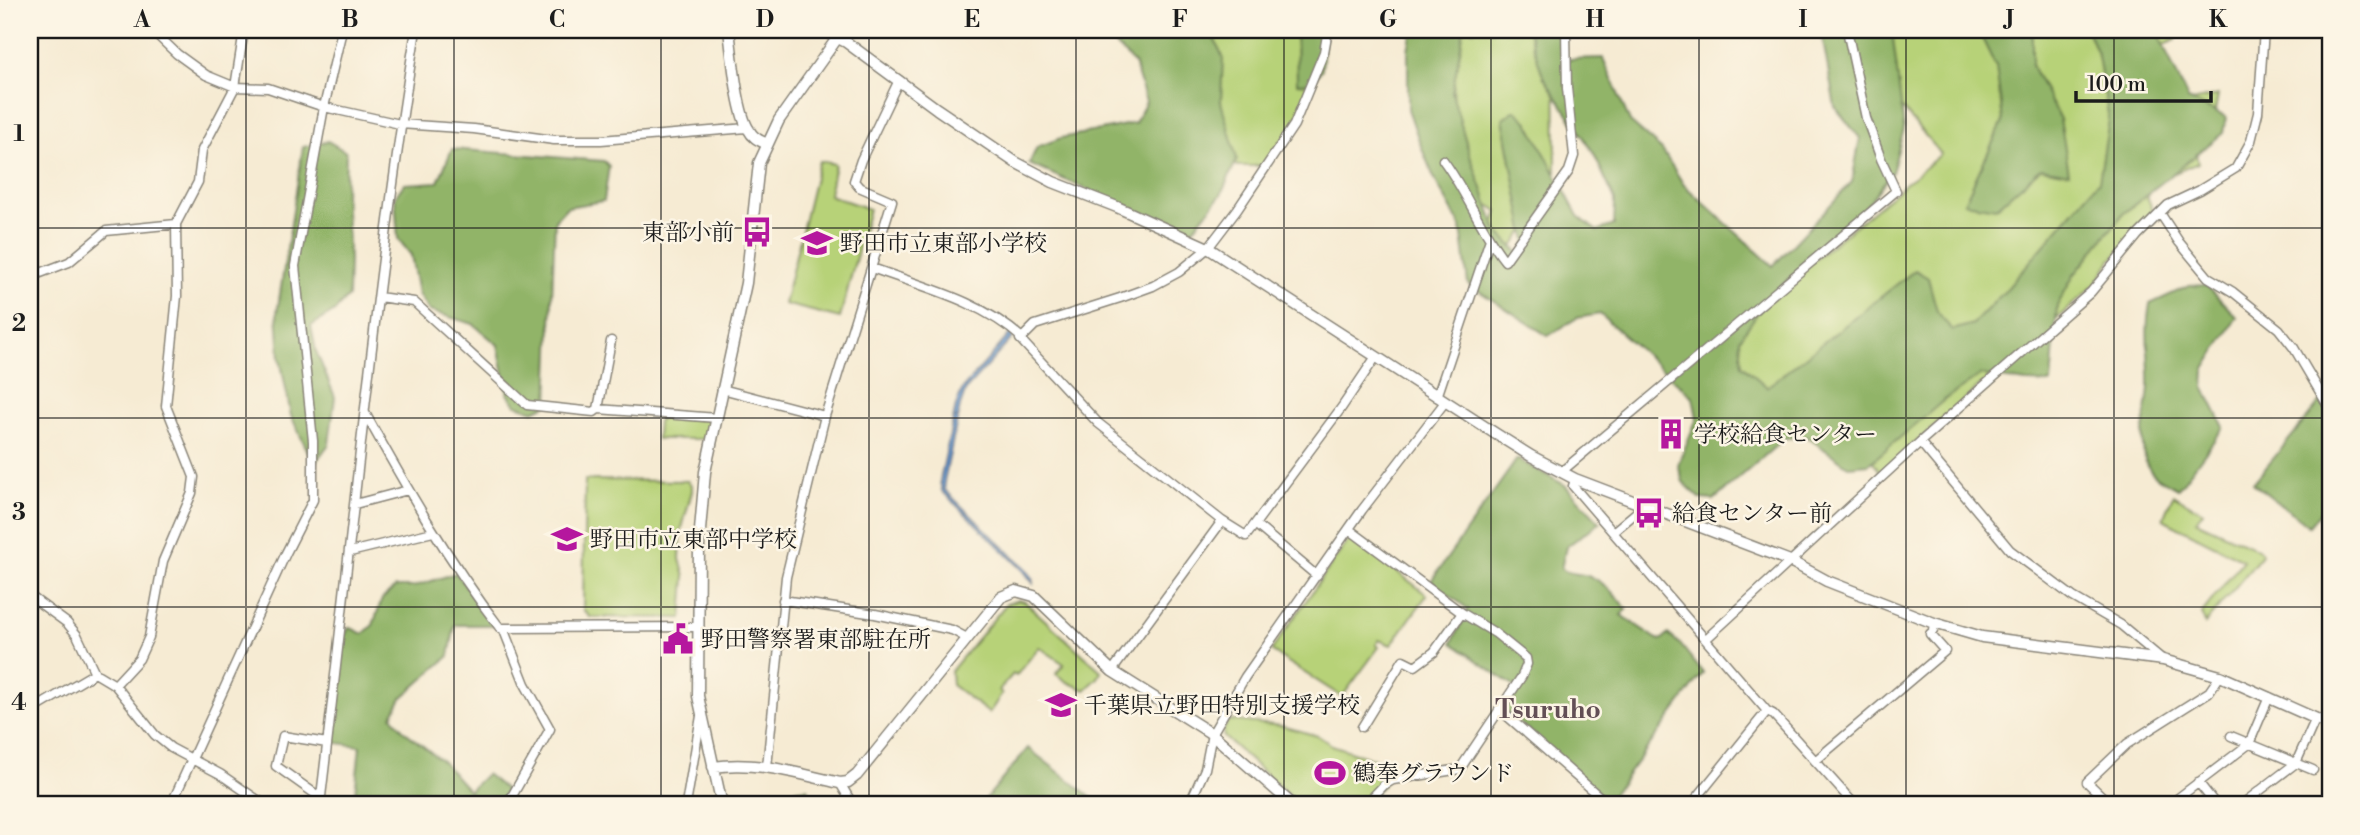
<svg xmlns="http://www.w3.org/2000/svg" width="2360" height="835" font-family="'Libre Bodoni','Noto Serif JP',serif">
<rect width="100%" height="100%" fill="#fcf5e5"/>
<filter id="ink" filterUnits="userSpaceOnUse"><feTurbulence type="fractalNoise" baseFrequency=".0143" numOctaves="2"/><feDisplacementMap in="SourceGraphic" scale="14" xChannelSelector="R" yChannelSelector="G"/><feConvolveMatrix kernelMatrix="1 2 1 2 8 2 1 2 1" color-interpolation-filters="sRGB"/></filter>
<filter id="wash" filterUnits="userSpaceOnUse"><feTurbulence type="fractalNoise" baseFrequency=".00686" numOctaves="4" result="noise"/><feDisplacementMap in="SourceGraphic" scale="28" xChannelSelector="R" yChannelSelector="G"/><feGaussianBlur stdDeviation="1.57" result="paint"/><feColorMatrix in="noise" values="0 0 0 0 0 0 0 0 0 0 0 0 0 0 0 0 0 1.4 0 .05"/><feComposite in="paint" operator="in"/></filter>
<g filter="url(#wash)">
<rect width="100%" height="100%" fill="#f6ebd3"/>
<!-- green -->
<path fill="#b7d278" stroke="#6a774a" stroke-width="2" d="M1123 30H1319C1312 77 1301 132 1267 166H1237L1190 133Z
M1453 30H1555L1556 171 1551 190 1509 253 1482 262 1498 211 1463 189 1454 165Z
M1841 30H2174L2176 40 2155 48 2172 106 2218 95 2209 143 2195 150 2198 163 2143 187 2155 215 2111 260 2096 284 1881 473 1819 382 1727 417 1686 367 1941 154 1842 37Z
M819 161 835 164 829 195 869 209 840 318 784 304Z
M664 415 712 420 708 439H657L658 421Z
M585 480 688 481 692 486V491L681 532 680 559 685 577 682 618 590 617 583 610Z
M2173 495 2203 512 2196 521 2249 545 2261 552 2262 555 2205 624 2202 613 2243 560 2163 519Z
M1350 538H1354L1427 595 1391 645 1379 640 1376 645 1379 647 1342 697 1271 651Z
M1018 600 1025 602 1101 671 1098 678 1085 690 1067 682 1056 674 1064 664 1039 647 1016 676 1013 674 999 690 1002 694 989 713 952 685 951 671 1006 604Z
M1228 720 1282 726 1318 736 1332 745 1379 761 1385 783 1361 805H1300L1224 737 1223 732Z"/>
<!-- forest -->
<path fill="#91b468" stroke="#566842" stroke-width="2" d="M1099 30H1131L1137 34 1144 30H1210L1223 57 1221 102 1237 159 1221 195 1189 234 1029 164 1037 147 1061 138 1135 123 1146 102 1134 63Z
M1296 30H1325L1322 69 1311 84 1297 83Z
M1412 30H1464L1452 93 1468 149 1497 231 1520 254 1526 241 1503 119 1515 110 1528 122 1578 216 1597 231 1614 225 1615 200 1593 152 1543 76 1528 30H1560L1566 59 1603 58 1630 122 1662 150 1684 185 1773 266 1852 182 1860 138 1835 107 1821 30H1892L1904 129 1892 172 1855 221 1769 296 1740 339 1742 365 1767 387 1915 270 1928 278 1937 311 1952 330 1973 324 2005 291 2099 181 2109 120 2098 56 2087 30H2156L2188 99 2226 117 2223 133 2123 214 2074 275 2057 306 2051 383 2026 382 1981 375 1943 401 1869 464 1848 466 1807 437 1785 438 1714 500 1701 499 1683 482 1678 465 1697 418 1693 397 1600 314 1577 318 1548 336 1468 284 1461 227 1435 180 1422 149 1408 109V50Z
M1978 30H2032V66L2060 119 2069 173 2041 168 1996 208 1964 203 2003 121 1996 67Z
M328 141 346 152 345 196 349 258 348 297 335 311 311 326 316 351 335 397 329 444 314 464 291 416 280 358 277 313 303 147Z
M452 149 604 161 609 166 604 201 567 207 555 220 548 404 534 411 516 405 508 394 498 345 473 324 429 311 418 294 411 255 398 239 395 197 404 184 438 182Z
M2206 285 2237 317 2205 369 2204 387 2224 427 2178 489C2167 483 2154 478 2148 467 2136 441 2148 412 2149 386 2150 358 2144 332 2150 304L2189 286Z
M2322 400 2330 417V500L2309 526 2253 483Z
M1517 459 1565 485 1600 522 1566 547 1561 569C1571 575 1578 573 1588 576 1605 581 1616 597 1627 609L1621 615 1660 641 1668 634 1680 644 1703 673 1608 801 1505 710 1519 690 1452 643 1468 609 1431 581Z
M456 573 495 625H455L449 656 402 698 392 716 403 730 442 761 469 791 486 774 506 790 498 805H371L355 794 360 746 329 742 342 641 349 627 363 634 373 625 382 599 396 587H413Z
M1028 748 1101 805H981Z
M807 788 814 805 746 804 756 797Z"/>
<!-- water -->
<path fill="#72a6df" stroke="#47617e" stroke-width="2" d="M1011 333 1014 336 966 389 960 406 944 481 945 490 1025 568 1033 578V583L1023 570 942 491 940 481 956 406 963 388Z"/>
</g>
<g filter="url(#ink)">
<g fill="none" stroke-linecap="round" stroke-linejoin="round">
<!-- minor casing -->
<g stroke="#898478" stroke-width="11">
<path id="minor" d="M152 30 177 54 206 75 235 87 268 88 324 107 400 124 474 129 554 140H601L747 128
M1443 160C1467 192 1480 230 1505 261L1569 171 1574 156 1567 88 1566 30
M2160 213 2179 242 2208 277 2233 292 2279 329 2294 348 2330 409
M872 268C923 287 980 300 1022 338L1020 339 1098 423 1222 521 1246 536 1255 524 1317 576
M30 277 69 262 106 231 176 224
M379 297 414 302 527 405 594 412 598 409 717 418
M1022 338 1035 325 1120 298 1153 286 1179 272 1208 248 1237 210 1294 125 1324 52 1328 30
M722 389 825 416
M1437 397 1489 242
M598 409 611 341
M365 413C406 487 448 560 500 628H503L525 684 550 729 507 805
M1920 442 2010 550 2073 597 2121 625 2163 660
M1561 472 1896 191 1881 159 1866 118 1847 30
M1575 479 1573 486 1767 711 1691 805
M355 504 408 490
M1255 524 1342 407 1375 358
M1350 530 1462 613 1434 652 1415 666 1403 660 1362 727
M1613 532 1638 511 1641 504
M350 552 433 532
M30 596 67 623 77 635 95 673 115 685 155 735 171 748 220 774 265 805
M783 600 875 614 952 630 967 638
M503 628 698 627
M1706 639 1920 442 2091 292 2138 235 2168 205 2200 190 2236 168 2251 141 2258 113 2264 30
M1112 671 1222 521
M115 685 139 659 149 637 163 561 192 493 194 477 166 406 177 296 176 224 198 182 202 150 235 87 244 30
M1499 709 1609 805
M1767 711 1773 714 1855 805
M30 714 34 709 95 673
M2231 736 2313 770
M1815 761 1945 651 1930 634 1933 631 1934 623
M767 767 786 577 825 416 892 201 859 187 854 181 861 160 899 80
M2198 782 2216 805
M840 783 850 800 857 805
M321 798 276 766 283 736 327 743
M171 805 286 553 313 500V441L295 266 324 107 342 30
M320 805C351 547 374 287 416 30
M686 805 701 716
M1189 805 1205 769 1212 734 1245 677 1362 510 1445 402
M1365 805 1384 785 1393 780 1460 769 1522 676 1527 664 1526 658 1495 633 1462 613
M2111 805 2087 782 2127 744 2209 692 2220 676
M2169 805 2249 744 2269 697
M2241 805 2296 763 2316 718"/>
</g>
<!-- tertiary casing -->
<g stroke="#898478" stroke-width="13">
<path id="tertiary" d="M729 30C732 53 737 113 749 130 753 138 759 140 767 144
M822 30 846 42 937 109 1015 162 1053 182 1117 207 1208 248 1496 434 1531 456 1575 479 1790 561 1827 581 1934 623 1982 637 2163 660 2220 676 2330 725
M713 767C757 760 798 774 840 783L848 782 857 775 1001 597 1016 591 1034 596 1112 671 1212 734 1293 805
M722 805 698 696 699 542 705 472 746 283 759 163 779 120 843 30"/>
</g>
<!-- minor -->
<use href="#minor" stroke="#fff" stroke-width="8"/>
<!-- tertiary -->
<use href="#tertiary" stroke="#fff" stroke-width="10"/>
</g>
</g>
<!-- grid -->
<path fill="none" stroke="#1c1c1c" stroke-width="2" stroke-opacity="0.55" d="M246 30V805M454 30V805M661 30V805M869 30V805M1076 30V805M1284 30V805M1491 30V805M1699 30V805M1906 30V805M2114 30V805M30 228H2330M30 418H2330M30 607H2330"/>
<!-- icons -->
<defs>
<g id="bus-bare" transform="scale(2.415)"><path d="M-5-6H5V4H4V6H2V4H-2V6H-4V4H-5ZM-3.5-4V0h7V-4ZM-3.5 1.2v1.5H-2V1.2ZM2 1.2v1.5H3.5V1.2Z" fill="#b5179e" stroke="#fcf5e5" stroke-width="2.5" paint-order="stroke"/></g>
<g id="school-bare" transform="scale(2.415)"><path d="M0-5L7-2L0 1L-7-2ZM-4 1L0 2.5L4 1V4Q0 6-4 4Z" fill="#b5179e" stroke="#fcf5e5" stroke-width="2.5" paint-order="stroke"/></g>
<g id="building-bare" transform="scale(2.415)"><path d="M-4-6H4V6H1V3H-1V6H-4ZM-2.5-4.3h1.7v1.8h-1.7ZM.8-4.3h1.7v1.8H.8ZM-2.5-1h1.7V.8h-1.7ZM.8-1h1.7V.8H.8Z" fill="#b5179e" stroke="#fcf5e5" stroke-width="2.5" paint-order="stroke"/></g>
<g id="civic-bare" transform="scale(2.415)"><path d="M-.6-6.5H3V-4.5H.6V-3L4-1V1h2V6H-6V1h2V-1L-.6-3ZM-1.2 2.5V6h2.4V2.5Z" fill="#b5179e" stroke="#fcf5e5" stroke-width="2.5" paint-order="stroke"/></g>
<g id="stadium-bare" transform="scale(2.415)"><path d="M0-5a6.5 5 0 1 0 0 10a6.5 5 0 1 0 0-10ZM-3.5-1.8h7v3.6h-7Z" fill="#b5179e" stroke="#fcf5e5" stroke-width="2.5" paint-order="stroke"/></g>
</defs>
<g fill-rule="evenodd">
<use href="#bus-bare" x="757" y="232"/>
<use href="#school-bare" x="817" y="243"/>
<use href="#building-bare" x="1671" y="434"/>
<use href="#bus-bare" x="1649" y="513"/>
<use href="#school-bare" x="567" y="539"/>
<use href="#civic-bare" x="678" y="639"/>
<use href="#school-bare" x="1061" y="705"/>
<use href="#stadium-bare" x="1330" y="773"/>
</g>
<g text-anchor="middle" stroke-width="5" stroke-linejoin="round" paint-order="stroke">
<!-- poi labels -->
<g font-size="23" fill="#1c1c1c" stroke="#fcf5e5" text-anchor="start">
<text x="734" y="240" text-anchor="end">東部小前</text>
<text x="840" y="251">野田市立東部小学校</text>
<text x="1694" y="442">学校給食センター</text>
<text x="1672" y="521">給食センター前</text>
<text x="590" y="547">野田市立東部中学校</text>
<text x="701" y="647">野田警察署東部駐在所</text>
<text x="1084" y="713">千葉県立野田特別支援学校</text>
<text x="1353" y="781">鶴奉グラウンド</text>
</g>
<!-- quarter labels -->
<g font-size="26" font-weight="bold" fill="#634f55" stroke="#fcf5e5">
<text x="1548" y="718">Tsuruho</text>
</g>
</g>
<!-- margin -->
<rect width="2360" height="835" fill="none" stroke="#fcf5e5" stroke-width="77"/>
<!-- scale -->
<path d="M2076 91v10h135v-10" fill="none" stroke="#1c1c1c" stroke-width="3.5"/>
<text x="2087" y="91" font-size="21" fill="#1c1c1c" stroke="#fcf5e5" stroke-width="5" paint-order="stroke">100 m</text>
<rect x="38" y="38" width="2284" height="758" fill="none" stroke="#1c1c1c" stroke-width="2.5"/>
<g font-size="23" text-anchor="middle" font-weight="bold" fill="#1c1c1c">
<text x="142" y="27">A</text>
<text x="350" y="27">B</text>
<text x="557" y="27">C</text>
<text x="765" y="27">D</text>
<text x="972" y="27">E</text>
<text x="1180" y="27">F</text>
<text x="1388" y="27">G</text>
<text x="1595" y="27">H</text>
<text x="1803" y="27">I</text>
<text x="2010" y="27">J</text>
<text x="2218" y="27">K</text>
<text x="19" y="141">1</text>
<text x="19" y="331">2</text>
<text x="19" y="520">3</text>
<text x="19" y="710">4</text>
</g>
</svg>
